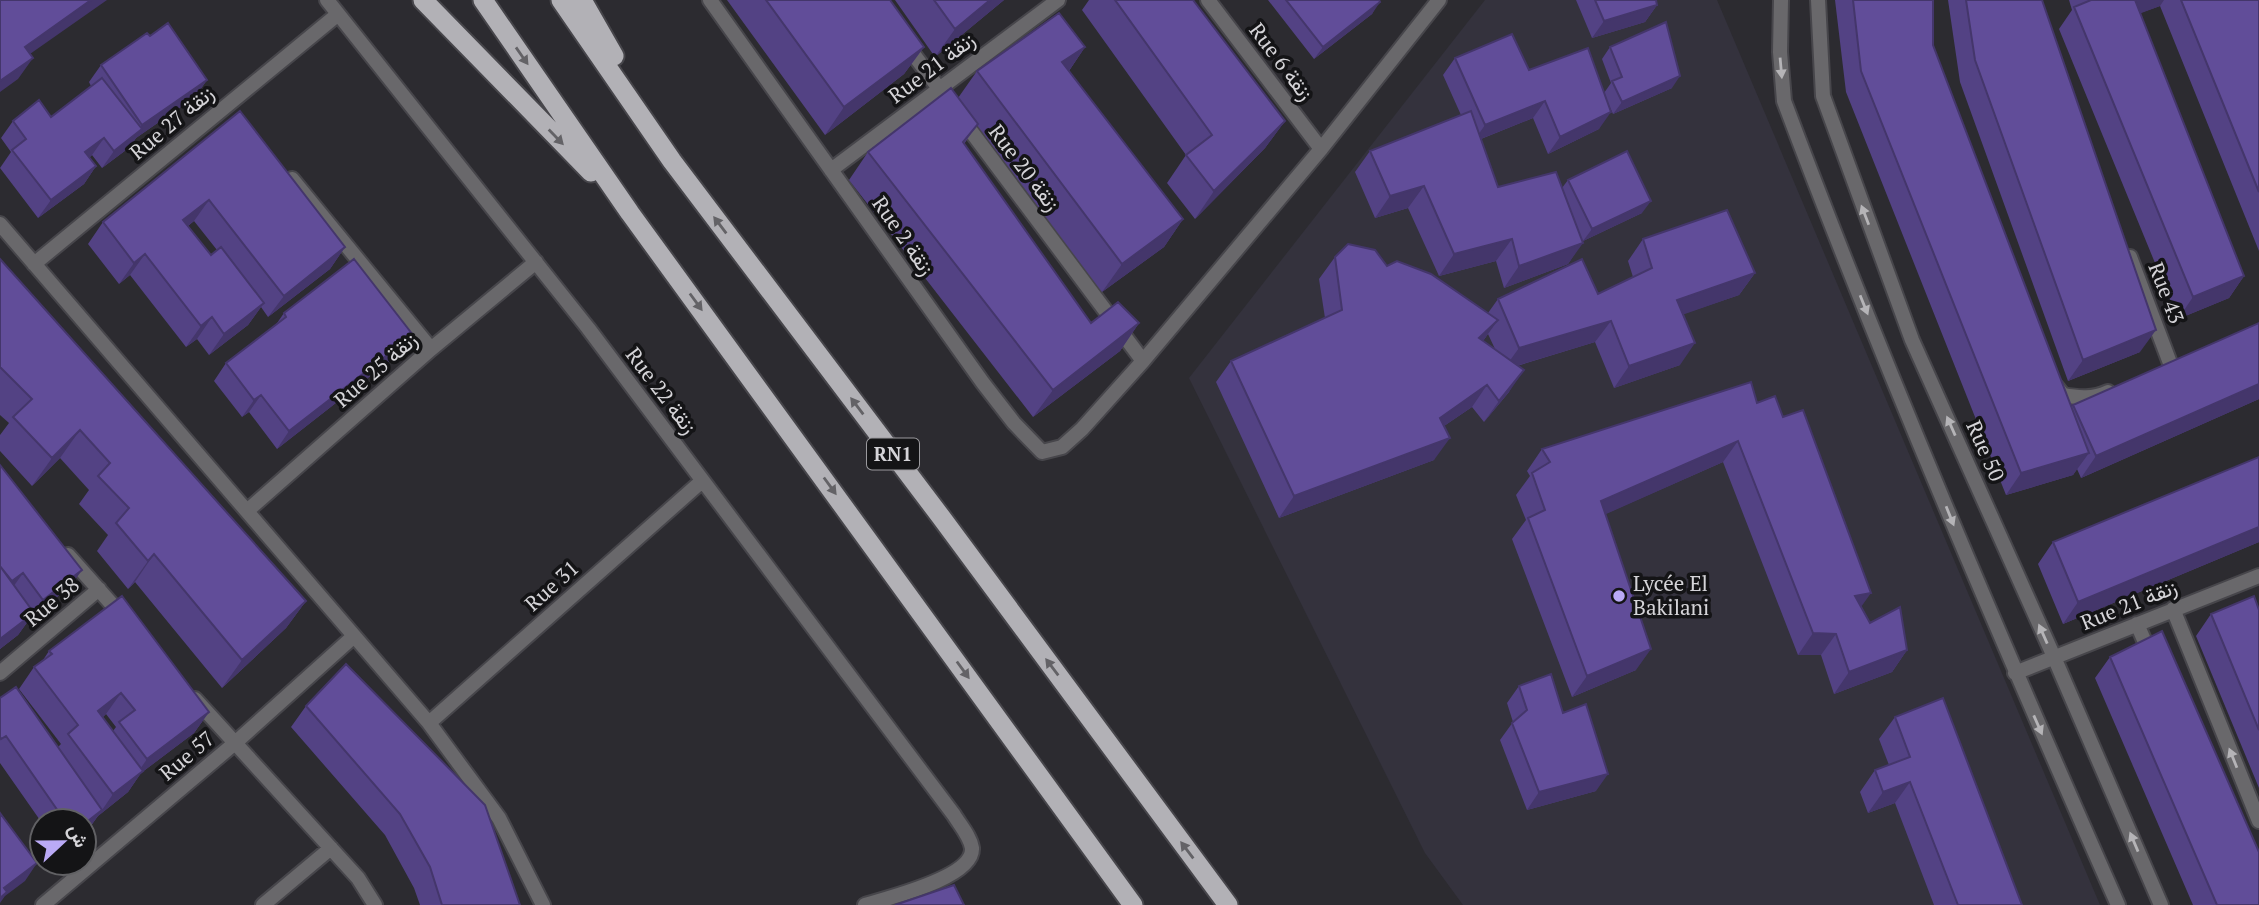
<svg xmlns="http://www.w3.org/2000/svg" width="2259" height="905" font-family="'PT Serif',Vazirmatn,serif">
<rect width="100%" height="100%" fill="#2c2b30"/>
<!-- built -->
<path fill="#34323d" d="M1485 0H1717L2100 905H1463L1425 853 1189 378Z"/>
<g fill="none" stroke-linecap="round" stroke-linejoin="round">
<!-- minor casing -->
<g stroke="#47464b" stroke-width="18">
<path id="minor" d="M327 0 588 328 954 815C960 825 970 836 972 848 974 878 887 898 865 905
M710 0 983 383 1014 423 1042 452 1062 447 1082 429 1143 361 1321 149 1439 0
M1208 0 1321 149
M1781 0 1780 52 1784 101C1886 373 2001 640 2118 905
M1818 0 1823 96 1912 340 2054 657 2161 905
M905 43 1143 361
M831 170 1058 0
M292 179 431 349
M0 224 429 723 499 818 543 905
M2130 257 2170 363
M34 264 337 15
M2054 384 2063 395C2079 398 2093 399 2108 392
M247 511 431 349 536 262
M68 555 124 618
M2173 609 2259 821
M2137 624 2152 658
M0 673 99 589
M2015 673 2259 576
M195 699 358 878 375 905
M429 723 702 481
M43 905 235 743 354 636
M263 905 331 848"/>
</g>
<!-- trunk casing -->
<g stroke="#47464b" stroke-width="23">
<path id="trunk" d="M423 0 591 172
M483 0 630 213 1133 905
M561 0 672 161 941 517 1228 905
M582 0 614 56"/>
</g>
<!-- minor -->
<use href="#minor" stroke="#69686b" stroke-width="14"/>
<!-- trunk -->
<use href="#trunk" stroke="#b2b1b6" stroke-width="19"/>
</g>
<!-- wall -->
<path fill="#534284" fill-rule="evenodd" d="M727 0H890L924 47 904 74 825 135Z
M895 0H1004L935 57Z
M1089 0H1193L1285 121 1265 148 1195 219 1167 183 1186 155 1082 10Z
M1268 0H1379L1372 14 1314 59Z
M1576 0H1656L1657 5 1645 22 1592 38Z
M1835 0H1933V45L2071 408 2073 405 2259 323V399L2081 478 2077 469 2073 475 2006 495 1846 92Z
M1948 0H2042L2140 352 2068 381 1960 82Z
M2069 0H2259V251L2160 6 2140 13 2244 276 2229 298 2178 319 2059 29 2072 10Z
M150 36 207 80 195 97 136 138 130 147 102 168 92 155 89 158 96 166 84 184 38 218 0 168 11 152 1 138 13 121 51 117 91 86 89 82 101 65Z
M1085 47 1069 71 1183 219 1164 247 1102 292 977 125 964 144 1091 323H1139L1120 351 1033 417 849 180 868 152 958 98 977 71Z
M1610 47 1672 88 1613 114 1608 103 1599 129 1548 154 1533 118 1481 139 1498 187 1562 188 1568 180 1642 213 1583 241 1568 264 1504 288 1496 261 1439 276 1408 208 1375 218 1355 172 1370 151 1461 115 1443 75 1455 58 1529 70 1604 93 1611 83 1602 59Z
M240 111 345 247 330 269 268 317 261 307 248 325 209 355 197 339 186 347 130 275 119 284 88 244 103 222ZM194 221 217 250 211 255 188 226Z
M1643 239 1755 273 1739 295 1683 314 1680 365 1614 388 1595 342 1517 366 1509 392 1484 422 1472 407 1444 426 1434 460 1279 518 1216 382 1231 361 1325 318 1319 279 1335 257 1387 266 1488 313 1498 299 1598 294 1633 277 1628 261ZM1488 334 1495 349 1483 341Z
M0 259 306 601 286 628 222 688 135 582 128 589 97 551 108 535 79 504 89 490 60 458 32 486 0 451V435L9 423 0 415Z
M284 313 401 352 277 449 249 412 242 417 214 381 226 363 275 326Z
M1757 403 1870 623 1907 650 1892 672 1834 694 1821 655H1798L1723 462 1605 514 1636 670 1572 697 1512 539 1526 520 1516 495 1530 476 1527 471 1542 449Z
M2259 457V542L2063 624 2038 564 2053 542Z
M0 465 70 587 31 617 18 635 0 649Z
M2259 610V788L2196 636 2211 614Z
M49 651 209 712 194 733 141 773 128 792 98 816 90 827 84 832V821H42V823L0 763V698L58 747 61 744 19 689 34 667 43 660ZM106 714 116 727 113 731 103 717Z
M2110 657 2259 905H2193L2095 678Z
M1519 686 1563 713 1596 791 1527 810 1500 740 1513 722 1507 703Z
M306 706 520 905H420L414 888 385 835 291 727Z
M1895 717 2022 905H1934L1895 803 1868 813 1860 792 1875 770 1889 765 1879 739Z"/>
<!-- shaded-wall -->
<path fill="#44366b" d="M91 0H107L10 68 25 47Z
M990 0H1004L935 57 955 29Z
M2134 0H2164L2160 6 2120 21Z
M1380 2 1372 14 1314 59 1323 47Z
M1657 5 1645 22 1592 38 1604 21Z
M924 47 904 74 825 135 844 107Z
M1085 47 1066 75 1062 62Z
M33 58 18 79 0 92V81Z
M1680 76 1672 88 1613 114 1622 102Z
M207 80 195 97 136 138 130 147 102 168 114 151 135 135 142 125Z
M1545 101 1533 118 1473 142 1485 125Z
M1611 112 1599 129 1548 154 1560 137Z
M1285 121 1265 148 1195 219 1214 191Z
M104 138 92 155 73 170 85 152Z
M96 166 84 184 38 218 51 200Z
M1424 186 1408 208 1375 218 1390 196Z
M209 200 194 221 168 241 183 220Z
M1651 201 1642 213 1583 241 1592 229Z
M1183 219 1164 247 1102 292 1122 264Z
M1512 239 1496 261 1439 276 1454 254Z
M1583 243 1568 264 1504 288 1519 266Z
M345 247 330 269 268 317 284 296Z
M145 254 130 275 119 284 134 263Z
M1755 273 1739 295 1662 322 1677 300Z
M2244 276 2229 298 2178 319 2193 297Z
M264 303 248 325 209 355 224 334Z
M212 317 197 339 186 347 201 326Z
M1498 320 1483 341 1479 338Z
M1611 321 1595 342 1503 370 1519 348Z
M1139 323 1120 351 1033 417 1053 390Z
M2156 330 2140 352 2068 381 2083 360Z
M413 335 401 352 277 449 289 431Z
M1695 343 1680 365 1614 388 1629 366Z
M1524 370 1509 392 1484 422 1499 401Z
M2259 384V399L2081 478 2096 456Z
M1487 385 1472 407 1425 439 1440 418Z
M261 395 249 412 242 417 254 400Z
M80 430 60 458 32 486 52 458Z
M1450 438 1434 460 1279 518 1294 496Z
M1738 441 1723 462 1586 523 1601 501Z
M2089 453 2073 475 2006 495 2021 473Z
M2259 527V542L2063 624 2078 602Z
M154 554 135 582 128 589 148 561Z
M82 570 70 587 31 617 43 600Z
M23 573 11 590 0 599 12 581Z
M1871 593 1856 614 1855 596Z
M306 601 286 628 222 688 242 660Z
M34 613 18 635 0 649V639Z
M1813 633 1836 634 1821 655H1798Z
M1651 649 1636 670 1572 697 1587 676Z
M1907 650 1892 672 1834 694 1849 672Z
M121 693 106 714 83 732 98 711Z
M209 712 194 733 141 773 128 792 98 816 113 794 134 778 147 759Z
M1608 774 1596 791 1527 810 1539 792Z
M1910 782 1895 803 1868 813 1883 792Z
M102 810 90 827 84 832V824Z
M37 863 25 881 5 896 0 903V894L4 888Z"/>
<!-- building -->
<path fill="#614d99" stroke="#44366b" stroke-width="2" d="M0 0H91L25 47 33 58 0 81Z
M766 0H890L924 47 844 107Z
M934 0H990L955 29Z
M1115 0H1193L1285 121 1214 191 1186 155 1212 135Z
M1286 0H1379L1380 2 1323 47Z
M1595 0H1656L1657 5 1604 21Z
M1853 0H1933V45L2089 453 2021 473 1861 71Z
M1966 0H2042L2156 330 2083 360 1975 60Z
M2091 0H2135L2244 276 2193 297 2074 7Z
M2181 0H2259V192Z
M1059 13 1085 47 1062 62 1183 219 1122 264 977 71Z
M1666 22 1680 76 1622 102 1612 81 1622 77 1610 47Z
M168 23 207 80 142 125 101 65 147 33 150 36Z
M1512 34 1529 70 1588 48 1611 112 1560 137 1545 101 1485 125 1455 58Z
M102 78 142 129 114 151 104 138 85 152 96 166 51 200 12 150 26 139 13 121 39 100 51 117Z
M951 88 978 124 963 142 1091 323 1118 302 1139 323 1053 390 868 152Z
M240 111 345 247 284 296 209 200 183 220 211 255 221 247 264 303 224 334 212 317 201 326 145 254 134 263 103 222Z
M1471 111 1498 187 1556 172 1583 243 1519 266 1512 239 1454 254 1424 186 1390 196 1370 151Z
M1627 151 1651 201 1592 229 1568 180Z
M1727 210 1755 273 1677 300 1695 343 1629 366 1611 321 1519 348 1498 299 1582 259 1598 294 1652 268 1643 239Z
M1348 244 1375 250 1387 266 1397 261 1431 274 1498 320 1479 338 1524 370 1499 401 1487 385 1440 418 1450 438 1294 496 1231 361 1342 310 1335 257Z
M0 259 306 601 242 660 154 554 148 561 116 523 129 508 98 476 110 463 80 430 52 458 13 417 32 399 0 367Z
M354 259 413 335 289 431 261 395 254 400 226 363 286 317 284 313Z
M2259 323V384L2096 456 2073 405Z
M1751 382 1757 403 1775 396 1783 417 1803 410 1871 593 1855 596 1870 623 1900 607 1907 650 1849 672 1836 634 1813 633 1738 441 1601 501 1651 649 1587 676 1528 518 1545 510 1532 473 1550 462 1542 449Z
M2259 457V527L2078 602 2053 542Z
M0 465 82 570 43 600 23 573 12 581 0 566Z
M0 566 34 613 0 639Z
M122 596 209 712 147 759 119 722 135 710 121 693 98 711 143 771 113 794 68 734 78 725 34 667 52 654 49 651Z
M2254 596 2259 610V730L2211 614Z
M2162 631 2259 852V905H2217L2110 657Z
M346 664 485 805 520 905H442L430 867 400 814 306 706Z
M1551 674 1563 713 1586 704 1608 774 1539 792 1512 723 1527 710 1519 686Z
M16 687 102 810 84 824V821H65L6 736 1 739 0 737V698Z
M1943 698 2022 905H1958L1910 782 1883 792 1875 770 1910 757 1895 717Z
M0 813 37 863 4 888 7 892 0 898Z
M954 885 964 905H895Z"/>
<!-- one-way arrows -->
<defs><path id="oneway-solid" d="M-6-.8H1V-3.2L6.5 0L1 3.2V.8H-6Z" transform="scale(1.75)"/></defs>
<g fill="#636266">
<use href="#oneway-solid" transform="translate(522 56) rotate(55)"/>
<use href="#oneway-solid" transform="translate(556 137) rotate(46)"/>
<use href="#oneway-solid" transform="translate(720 225) rotate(-127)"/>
<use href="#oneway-solid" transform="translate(696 302) rotate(54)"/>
<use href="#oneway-solid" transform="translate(857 406) rotate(-127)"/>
<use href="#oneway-solid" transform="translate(830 486) rotate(54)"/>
<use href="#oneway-solid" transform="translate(1052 667) rotate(-127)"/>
<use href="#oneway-solid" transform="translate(963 670) rotate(54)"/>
<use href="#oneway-solid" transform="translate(1187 850) rotate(-127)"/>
</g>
<g fill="#b5b4b7">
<use href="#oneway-solid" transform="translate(1781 68) rotate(85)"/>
<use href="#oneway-solid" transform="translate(1865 215) rotate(-111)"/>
<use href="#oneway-solid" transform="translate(1864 305) rotate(68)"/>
<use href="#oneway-solid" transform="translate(1951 426) rotate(-114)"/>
<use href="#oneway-solid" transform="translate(1950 516) rotate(68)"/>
<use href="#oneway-solid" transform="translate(2043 634) rotate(-114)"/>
<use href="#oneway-solid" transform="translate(2038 725) rotate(66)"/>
<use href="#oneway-solid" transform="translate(2233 758) rotate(-112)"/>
<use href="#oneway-solid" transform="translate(2134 842) rotate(-113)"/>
</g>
<!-- markers -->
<circle fill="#baaaf6" stroke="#141416" stroke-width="2.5" cx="1619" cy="596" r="7"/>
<g text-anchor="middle" stroke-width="7" stroke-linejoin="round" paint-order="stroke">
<!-- shield labels -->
<rect fill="#141416" stroke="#9b9a9e" stroke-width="2" x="867" y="438.5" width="52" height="31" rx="5"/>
<g font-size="19" font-weight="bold" fill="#d5d4d8">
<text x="893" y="461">RN1</text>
</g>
<!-- street labels -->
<g font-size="21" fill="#d5d4d8" stroke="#141416">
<text transform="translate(1281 62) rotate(53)" y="7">Rue 6 زنقة</text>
<text transform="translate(932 68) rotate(-37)" y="7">Rue 21 زنقة</text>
<text transform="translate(172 123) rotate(-40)" y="7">Rue 27 زنقة</text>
<text transform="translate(1024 168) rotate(53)" y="7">Rue 20 زنقة</text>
<text transform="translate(903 236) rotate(55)" y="7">Rue 2 زنقة</text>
<text transform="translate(2166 293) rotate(69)" y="7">Rue 43</text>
<text transform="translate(376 370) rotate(-41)" y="7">Rue 25 زنقة</text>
<text transform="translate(661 391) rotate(53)" y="7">Rue 22 زنقة</text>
<text transform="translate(1985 451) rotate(66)" y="7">Rue 50</text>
<text transform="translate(552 586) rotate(-42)" y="7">Rue 31</text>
<text transform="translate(52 602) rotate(-40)" y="7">Rue 38</text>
<text transform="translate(2129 605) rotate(-22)" y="7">Rue 21 زنقة</text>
<text transform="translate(187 756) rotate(-40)" y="7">Rue 57</text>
</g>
<!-- poi labels -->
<g font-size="21" fill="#d5d4d8" stroke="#141416" text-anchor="start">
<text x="1633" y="591">Lycée El<tspan x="1633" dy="24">Bakilani</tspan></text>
</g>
</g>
<!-- north arrow -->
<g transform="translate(63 842) rotate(68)"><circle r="33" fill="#141416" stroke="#616164" stroke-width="2"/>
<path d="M0-5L12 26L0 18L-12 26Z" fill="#baaaf6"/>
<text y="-10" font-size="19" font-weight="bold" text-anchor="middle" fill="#d5d4d8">ش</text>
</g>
</svg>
